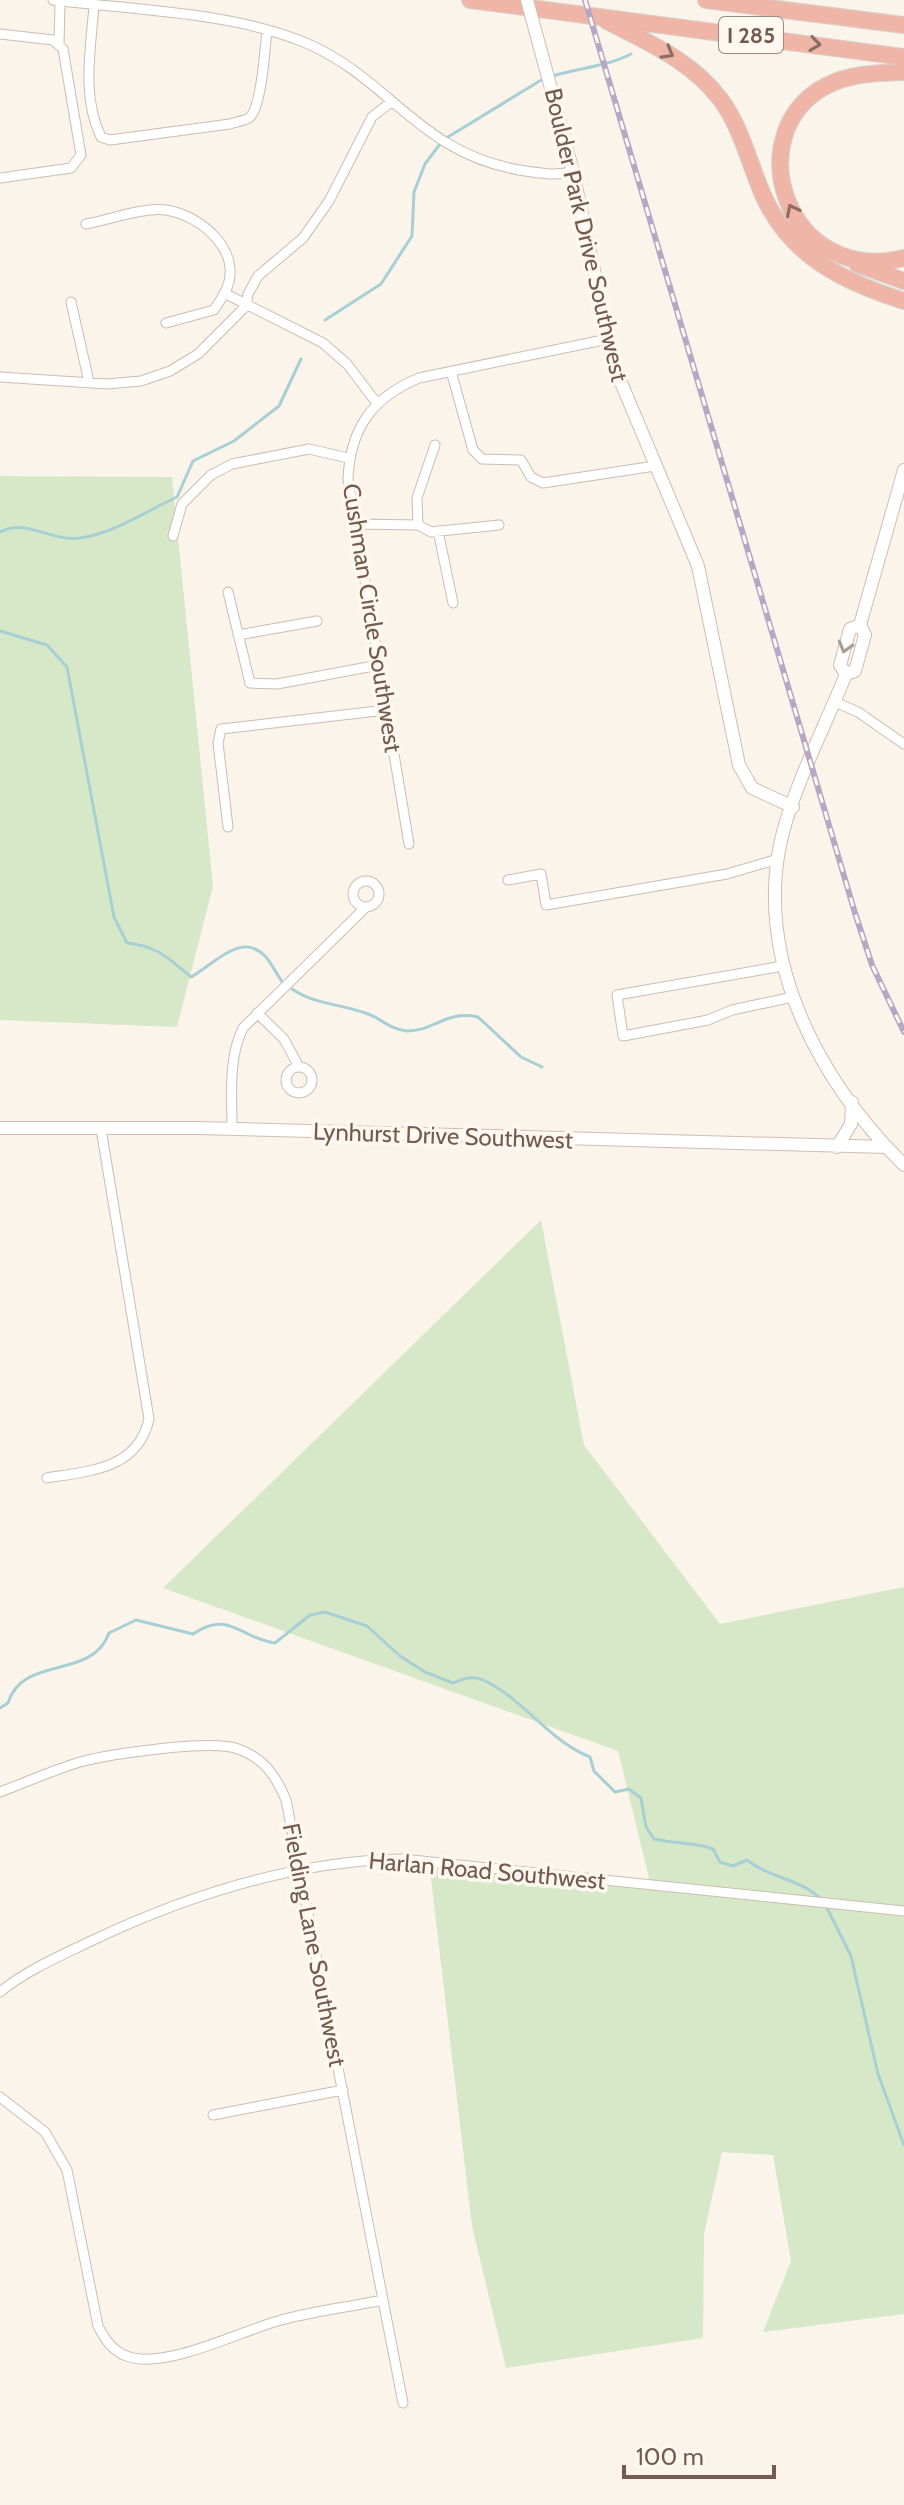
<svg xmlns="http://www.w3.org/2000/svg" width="904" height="2505" font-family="Cabin,sans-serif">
<rect width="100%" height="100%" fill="#fbf4ea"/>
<!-- green -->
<path fill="#d7e8c9" d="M0 476 172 477 213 886 177 1027 0 1020Z
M541 1220 584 1445 720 1624 904 1587V2314L763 2332 791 2261 773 2155 722 2152 704 2234 703 2338 506 2368 472 2226 429 1862 651 1886 618 1751 163 1588Z"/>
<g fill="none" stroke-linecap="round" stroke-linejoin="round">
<!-- stream -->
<path stroke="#a7cfd4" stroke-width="3" d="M550 77C577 68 606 67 631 54
M325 320 381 284 412 236 414 192 425 164 443 140 543 79
M0 532C27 518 51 542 79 538 113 534 146 511 177 497L193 461 234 441 279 406 301 359
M0 631 47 645 67 667 114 917 127 943C158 946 169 959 191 977 213 965 241 931 265 956 272 963 276 974 283 983
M292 989C315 1005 343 1004 368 1014 382 1019 391 1030 407 1031 434 1031 446 1010 478 1017L521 1057 542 1067
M0 1708 8 1703C23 1654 92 1681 109 1633L136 1620 193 1634C229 1609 241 1639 275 1643L310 1615 325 1612 367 1626 400 1656 425 1672 453 1683C463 1679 472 1675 483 1680 523 1698 549 1741 590 1757L594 1771 615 1792 629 1789 641 1798 646 1827 654 1839C674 1844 694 1842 713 1849L720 1862 733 1866 747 1860C771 1879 800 1878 822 1900
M826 1906 851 1956 878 2074 904 2145"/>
<!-- street casing -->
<g stroke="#ccbcb1" stroke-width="11">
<path id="street" d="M53 0C133 10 233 12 306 43 390 79 418 152 519 170 538 173 554 176 573 172
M94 5C91 48 81 96 101 137L110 140 230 124C235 122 244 121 249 118 262 108 265 47 267 30
M0 34 53 40 63 49 81 155 71 168 0 178
M59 46 60 1
M86 224C109 220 143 207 166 210 200 215 242 250 227 288 224 296 218 303 214 310L166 323
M224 293 323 343 347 364 376 402
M71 302 89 382
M451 371 473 450 482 459 521 460 531 477 543 483 655 466
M0 377 107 384 141 381 170 371 198 354 246 306 248 294 258 276 303 238 329 201 372 117 391 102
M435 445 417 498 418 525 431 532 499 525
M355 524 418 525
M438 531 453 603
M173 536 182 504 211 475 232 464 309 449 348 458
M228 592 250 683 277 684 379 665
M238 635 317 621
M835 702 858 712 904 744
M228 827 218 743 221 729 386 710
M409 844 348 479C350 428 373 397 419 378L608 339
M508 880 541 874 546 905 727 874 778 859
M353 894a13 13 0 1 1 26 0a13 13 0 1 1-26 0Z
M783 966 617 995 623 1036 708 1020 732 1010 793 997
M257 1013 284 1039 299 1067
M286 1080a13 13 0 1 1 26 0a13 13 0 1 1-26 0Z
M232 1129C232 1096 228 1058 243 1028L365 908
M47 1478C90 1471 138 1469 149 1419L101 1129
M0 1792C27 1782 53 1770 80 1762 110 1754 211 1739 238 1749 264 1758 276 1776 286 1800L403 2403
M0 1992C27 1970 60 1956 91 1941 188 1895 293 1861 402 1859L904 1911
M0 2097 45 2132 67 2170 98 2326C106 2342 115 2354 133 2358 173 2366 241 2331 281 2320 314 2311 349 2307 383 2300
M213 2115 343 2090"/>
</g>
<!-- secondary casing -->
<g stroke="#d1bdb1" stroke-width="14">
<path id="secondary" d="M552 92 573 172 615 368 698 566 739 765 752 788 793 807
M904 470 860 625 865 635 855 671 846 674C825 727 789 795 779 850 758 968 822 1084 904 1165
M846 674 840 665 850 629 860 625
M0 1128H198L886 1147
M837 1147 851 1124 852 1102"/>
</g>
<!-- highway casing -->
<g stroke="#d8d1ce" stroke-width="18">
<path id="highway" d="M470 0 904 57
M706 0 904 25
M607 21C649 43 692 61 721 100 742 129 749 163 763 195 790 256 844 282 904 301
M904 72C877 73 851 73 826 86 737 133 786 287 904 258
M857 264 904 281"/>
</g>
<!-- street -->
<use href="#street" stroke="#fff" stroke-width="9"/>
<!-- secondary -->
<use href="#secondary" stroke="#fff" stroke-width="12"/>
<!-- highway -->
<use href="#highway" stroke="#efb6a7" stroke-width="16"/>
<!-- rail casing -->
<g stroke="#b6a8c4" stroke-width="6">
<path id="rail" d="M585 0 855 913 872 965 904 1032"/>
</g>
<!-- rail -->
<use href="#rail" stroke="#fef8f0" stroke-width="3" stroke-dasharray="9" stroke-linecap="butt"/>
<!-- secondary-bridge casing -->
<g stroke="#d1bdb1" stroke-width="14" stroke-linecap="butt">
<path id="secondary-bridge" d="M527 0 552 92"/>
</g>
<!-- secondary-bridge -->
<use href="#secondary-bridge" stroke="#fff" stroke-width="12"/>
</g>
<!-- one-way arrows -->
<defs><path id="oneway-chevron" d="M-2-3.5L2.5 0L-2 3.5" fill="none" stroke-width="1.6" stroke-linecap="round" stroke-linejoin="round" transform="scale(2)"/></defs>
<g stroke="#8d6d61">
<use href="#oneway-chevron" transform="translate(815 44) rotate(8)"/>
<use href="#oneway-chevron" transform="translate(668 53) rotate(30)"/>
<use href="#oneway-chevron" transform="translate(792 210) rotate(-117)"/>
</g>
<use stroke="#ac9d95" href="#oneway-chevron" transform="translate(845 647) rotate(106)"/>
<g text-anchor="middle" stroke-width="7" stroke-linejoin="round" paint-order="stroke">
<!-- shield labels -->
<rect fill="#fef8f0" stroke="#9d8a7f" stroke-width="2" x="719" y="17" width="64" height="36" rx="6"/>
<g font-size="22" font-weight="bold" fill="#745b4f">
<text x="751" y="43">I 285</text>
</g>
<!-- street labels -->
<g font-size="24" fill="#745b4f" stroke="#fef8f0">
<text transform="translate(586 235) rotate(77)" y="8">Boulder Park Drive Southwest</text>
<text transform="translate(372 618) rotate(81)" y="8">Cushman Circle Southwest</text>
<text transform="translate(443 1136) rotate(2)" y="8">Lynhurst Drive Southwest</text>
<text transform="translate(487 1871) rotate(5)" y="8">Harlan Road Southwest</text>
<text transform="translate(314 1945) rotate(79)" y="8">Fielding Lane Southwest</text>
</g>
</g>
<!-- scale -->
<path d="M624 2465v12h150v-12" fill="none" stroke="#745b4f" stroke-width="4"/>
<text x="636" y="2465" font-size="24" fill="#745b4f" stroke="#fef8f0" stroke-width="6" paint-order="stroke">100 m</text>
</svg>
